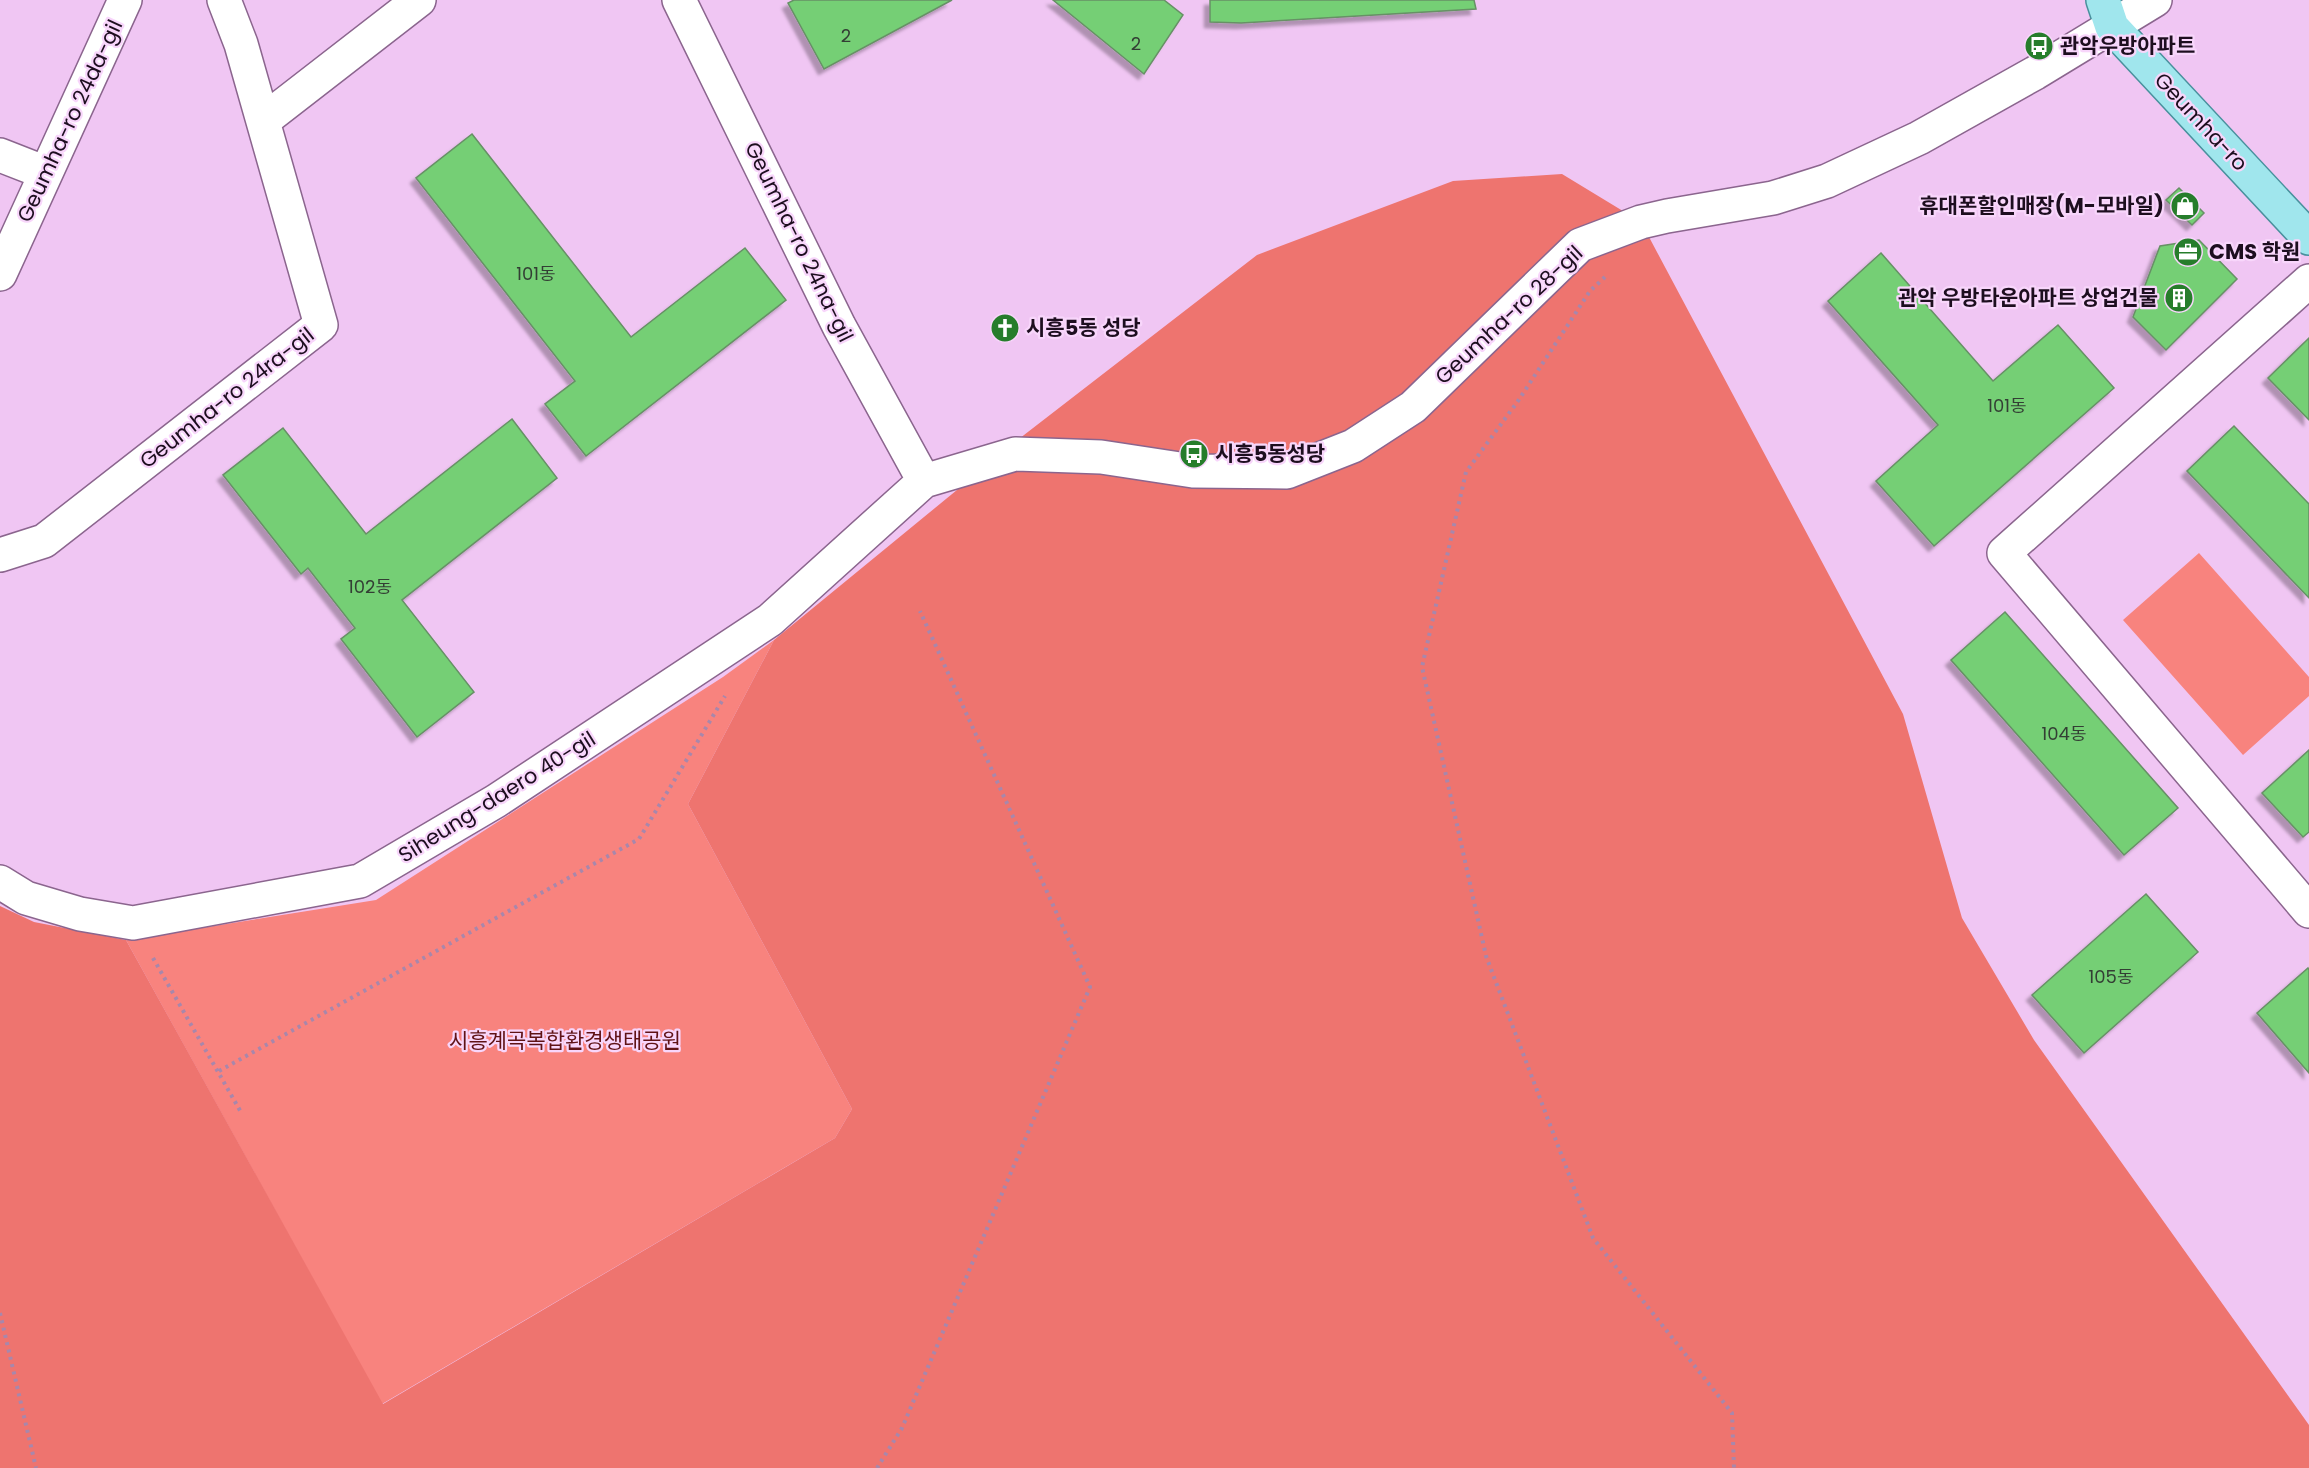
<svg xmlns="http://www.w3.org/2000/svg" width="2309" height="1468" font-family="Poppins,'Noto Sans KR',sans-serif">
<defs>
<filter id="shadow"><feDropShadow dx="-5.5" dy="5.5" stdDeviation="1.5" flood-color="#0004"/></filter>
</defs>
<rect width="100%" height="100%" fill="#f0c6f3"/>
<!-- green -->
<path fill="#f8837e" d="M2199 553 2309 677V696L2243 755 2123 620Z
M774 640 688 804 852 1109 835 1138 382 1404 126 940 376 900 723 677Z"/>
<!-- forest -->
<path fill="#ee746f" d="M1562 174 1641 222 1903 714 1962 918 2034 1040 2309 1425V1468H0V906L34 922 126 940 383 1404 835 1138 852 1109 688 804 774 640 1024 435 1257 255 1453 181Z"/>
<!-- building -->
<path fill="#74cf75" stroke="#679066" stroke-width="1.5" filter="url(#shadow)" d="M794 0H952L824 69 788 3Z
M1053 0H1164L1183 15 1144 74Z
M1210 0H1474L1476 9 1241 23 1210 22Z
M472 134 631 337 745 248 786 300 586 456 545 404 575 381 416 178Z
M2179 188 2204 213 2192 225 2166 200Z
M2199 240 2237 279 2166 350 2133 317 2160 246Z
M1881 253 1993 381 2058 325 2114 388 1934 546 1876 481 1938 425 1828 301Z
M2309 338V420L2268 378Z
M512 419 557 478 402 600 474 692 417 737 341 639 355 628 308 568 301 574 223 475 283 428 366 534Z
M2234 426 2309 504V598L2187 471Z
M2005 612 2178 808 2124 855 1951 660Z
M2309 750V832L2303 837 2262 793Z
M2146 894 2198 952 2084 1053 2032 995Z
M2308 968 2309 970V1073L2257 1013Z"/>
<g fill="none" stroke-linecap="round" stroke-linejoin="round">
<!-- minor casing -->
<g stroke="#8b658e" stroke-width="36">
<path id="minor" d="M679 0 839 326 924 481
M263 121 419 0
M0 155 46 173
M0 274 125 0
M2309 281 2004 553 2309 911
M0 555 44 541 321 325 241 44 224 0
M0 882 26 898 80 914 133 923 360 881 496 801 770 620 924 481 1015 454 1101 457 1193 471 1287 472 1353 446 1413 407 1580 245 1641 222 1667 216 1773 198 1827 181 1919 138 2035 73 2155 0"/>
</g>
<!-- major casing -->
<g stroke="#49909d" stroke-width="36">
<path id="major" d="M2103 0 2112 27 2309 238"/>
</g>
<!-- path -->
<path stroke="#a887ab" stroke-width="4" stroke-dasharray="3 4.5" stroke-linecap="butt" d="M1605 277 1590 291 1518 401 1466 472 1422 667 1486 956 1593 1238 1732 1413 1734 1468
M153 958 242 1114
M219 1071 639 839 725 696
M0 1313 36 1468
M877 1468 902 1428 1090 987 920 611"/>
<!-- minor -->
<use href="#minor" stroke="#fff" stroke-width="33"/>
<!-- major -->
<use href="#major" stroke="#a0e6ed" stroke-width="33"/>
</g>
<!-- icons -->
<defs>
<g id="bus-disc" transform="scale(1.5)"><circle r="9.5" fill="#267d2b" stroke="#f8d6fb"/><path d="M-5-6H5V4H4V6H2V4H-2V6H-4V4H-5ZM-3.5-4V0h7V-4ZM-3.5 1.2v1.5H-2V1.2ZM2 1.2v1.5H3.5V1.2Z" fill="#fff"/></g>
<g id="shop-disc" transform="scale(1.5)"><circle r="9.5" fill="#267d2b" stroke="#f8d6fb"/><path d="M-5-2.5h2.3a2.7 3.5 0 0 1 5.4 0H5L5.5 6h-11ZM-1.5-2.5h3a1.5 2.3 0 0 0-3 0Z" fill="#fff"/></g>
<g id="office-disc" transform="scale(1.5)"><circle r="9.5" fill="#267d2b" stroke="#f8d6fb"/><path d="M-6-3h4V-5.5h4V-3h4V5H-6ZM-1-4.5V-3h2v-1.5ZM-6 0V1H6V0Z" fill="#fff"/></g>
<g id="building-disc" transform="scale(1.5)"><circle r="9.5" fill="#267d2b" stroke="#f8d6fb"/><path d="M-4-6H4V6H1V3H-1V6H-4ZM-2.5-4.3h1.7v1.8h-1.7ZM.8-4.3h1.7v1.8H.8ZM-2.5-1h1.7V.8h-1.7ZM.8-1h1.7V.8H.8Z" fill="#fff"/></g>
<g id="church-disc" transform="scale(1.5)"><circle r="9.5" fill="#267d2b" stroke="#f8d6fb"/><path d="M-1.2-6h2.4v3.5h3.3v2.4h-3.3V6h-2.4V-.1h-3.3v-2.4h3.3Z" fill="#fff"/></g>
</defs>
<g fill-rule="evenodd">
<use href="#bus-disc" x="2039" y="46"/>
<use href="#shop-disc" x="2185" y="206"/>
<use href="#office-disc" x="2188" y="252"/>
<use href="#building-disc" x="2179" y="298"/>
<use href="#church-disc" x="1005" y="328"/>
<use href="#bus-disc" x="1194" y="454"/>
</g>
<g text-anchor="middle" stroke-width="4.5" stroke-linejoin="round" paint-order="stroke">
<!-- number labels -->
<g font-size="18" fill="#333e34">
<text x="846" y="42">2</text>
<text x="1136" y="50">2</text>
<text x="536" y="280">101동</text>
<text x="2007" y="412">101동</text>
<text x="370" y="593">102동</text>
<text x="2064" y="740">104동</text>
<text x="2111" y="983">105동</text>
</g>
<!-- poi labels -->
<g font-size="21" font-weight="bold" fill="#1d0e1f" stroke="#f8d6fb" text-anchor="start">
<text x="2060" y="53">관악우방아파트</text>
<text x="2164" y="213" text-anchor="end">휴대폰할인매장(M-모바일)</text>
<text x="2209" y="259">CMS 학원</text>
<text x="2158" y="305" text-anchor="end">관악 우방타운아파트 상업건물</text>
<text x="1026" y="335">시흥5동 성당</text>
<text x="1215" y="461">시흥5동성당</text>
</g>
<!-- street labels -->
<g font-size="21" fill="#1d0e1f" stroke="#f8d6fb">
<text transform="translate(70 121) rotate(-65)" y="7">Geumha-ro 24da-gil</text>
<text transform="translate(2201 122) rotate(47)" y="7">Geumha-ro</text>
<text transform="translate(799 242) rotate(64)" y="7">Geumha-ro 24na-gil</text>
<text transform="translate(1509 315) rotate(-43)" y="7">Geumha-ro 28-gil</text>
<text transform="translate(227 398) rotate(-38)" y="7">Geumha-ro 24ra-gil</text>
<text transform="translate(497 797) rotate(-32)" y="7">Siheung-daero 40-gil</text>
</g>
<!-- park labels -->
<g font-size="21" fill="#5f1215" stroke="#f8d6fb">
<text x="565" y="1048">시흥계곡복합환경생태공원</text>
</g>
</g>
</svg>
